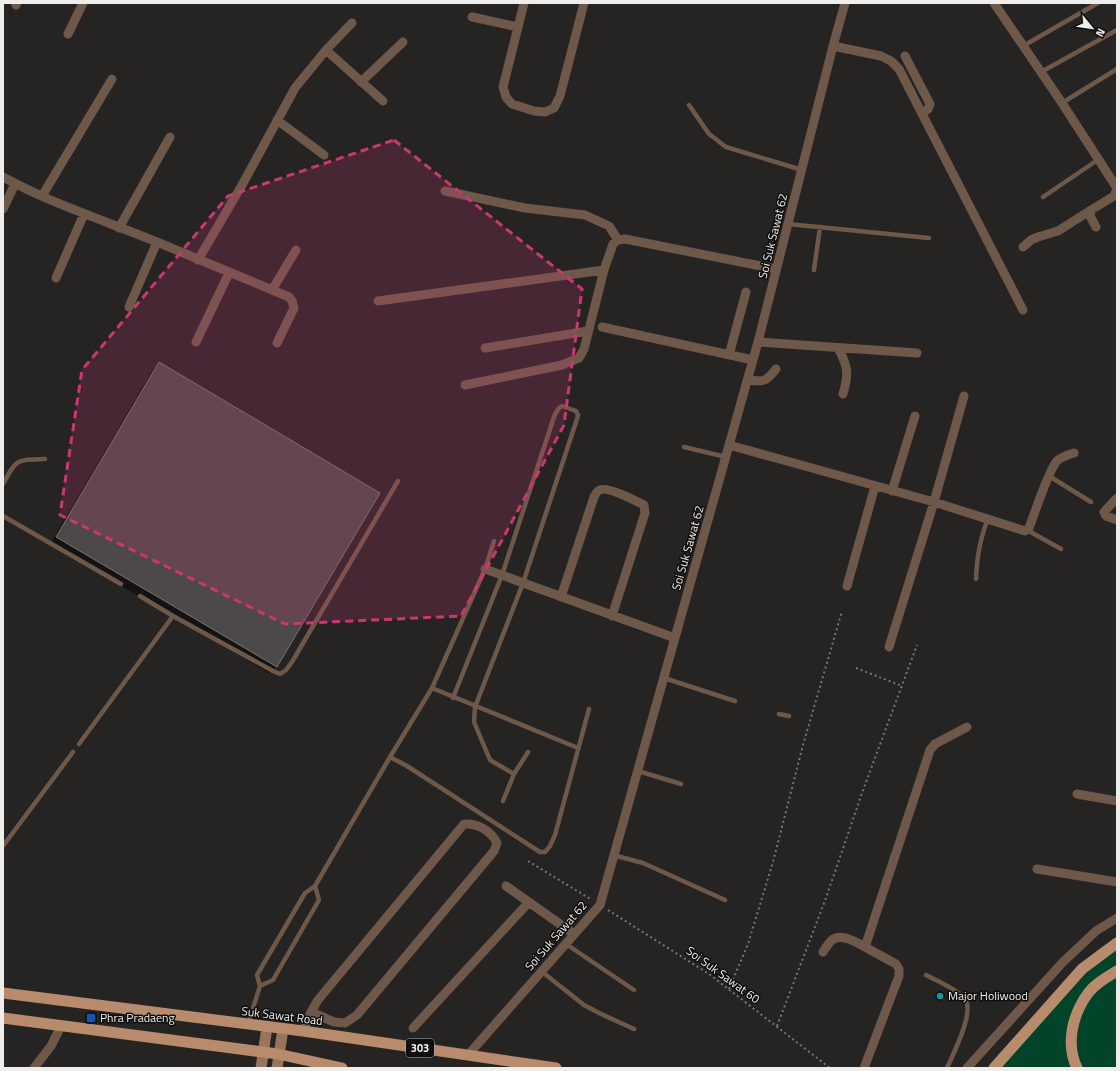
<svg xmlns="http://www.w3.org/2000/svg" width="1120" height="1071" font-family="'Titillium Web',sans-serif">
<rect width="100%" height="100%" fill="#262423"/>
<!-- green -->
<path fill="#01442a" d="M1117 941V1068H988L1004 1056Z"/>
<!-- shadow -->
<path fill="#0007" d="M159 363 277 666 269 673 50 544 152 371Z"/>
<!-- building -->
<path fill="#4c4948" stroke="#777473" d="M159 362 380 493 277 667 56 537Z"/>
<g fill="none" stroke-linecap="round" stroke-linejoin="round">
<!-- path -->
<path stroke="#787675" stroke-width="2" stroke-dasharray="2 3" stroke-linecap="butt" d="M856 668 902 686
M528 861 592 900
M608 910 709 974 830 1068
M729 989 748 944 773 862 803 745 842 611
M777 1026 826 898 862 793 917 645"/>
<!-- service -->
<path stroke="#6e5849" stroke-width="4.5" d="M1023 46 1098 3
M1041 72 1117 30
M1062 103 1117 69
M689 105 709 134 726 147 802 170
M1043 197 1099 159
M788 224 929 238
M814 270 820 227
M684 447 726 457
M1049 476 1091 502
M3 484C17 458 16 460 45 459
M3 516 121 584
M1027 530 1061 549
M976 579C977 556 980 540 988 518
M140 596 173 616
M664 678 735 701
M432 688 578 748
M453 698 502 575 555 414 559 408 562 406 576 411 578 415 577 419 523 583 475 707 474 722 490 760 514 774 528 752
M779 714 789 716
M79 744 173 616 273 671 280 674 286 670 292 662 398 481
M390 757 432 688 485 569 494 541
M638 771 681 784
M503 801 514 774
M3 846 73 752
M613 855 643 863 725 900
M566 944 634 990
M541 971 584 1005 599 1013 634 1029
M926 975C937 981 957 989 965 999 975 1012 953 1054 947 1068
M260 986 273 980 319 900 315 886
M248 1024 260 986 257 975 305 893 315 886 390 757 407 766 540 852H545L550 846 555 835 589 709"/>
<!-- minor -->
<path stroke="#6e5849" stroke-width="9" d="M524 3 503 87 506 97 512 104 534 111 545 112 554 108 560 96 584 3
M994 3 1062 103 1115 185 1117 189 1114 196 1091 210 1090 216 1096 227
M16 5 17 3
M472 17 518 27
M68 34 83 3
M833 46 881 56 891 61 899 69 1023 310
M326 50 383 101
M905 56 930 104 928 109 922 113
M361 82 403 42
M277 120 324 155
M3 177C52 204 106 221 157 242 201 260 245 279 289 297L292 301 294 308 277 343
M445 191 525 208 585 215 609 226 618 240
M42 196 112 79
M3 209 15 184
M119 228 170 137
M1023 247 1031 240 1038 237 1058 231 1091 210
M198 260 242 185 295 88 326 50 352 23
M56 278 84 214
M272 290 296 250
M378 301 604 270 613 244 618 240 625 239 776 269
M129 307 157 242
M602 327 753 360
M196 342 229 273
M758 342 917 353
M485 348 588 331
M838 348C848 366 849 374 843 394
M729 355 746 292
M748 380C763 382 766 382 776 369
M465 385 562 365 579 358 584 349 604 270
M729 445 934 502 1025 531 1029 528C1035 513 1048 471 1057 461 1061 457 1068 455 1074 453
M892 491 915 416
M1117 498 1104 512 1106 516 1117 520
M485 569 675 638
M847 586 875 486
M561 597 594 497C595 495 597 491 600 490 607 486 636 501 644 505L645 513 612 616
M889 647 934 502 964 396
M1077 794 1117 801
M1037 869 1117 882
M506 886 574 934
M823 952C825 949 828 944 831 941 840 932 856 942 865 947
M413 1028 529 902
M303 1031 311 1012 318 1000 464 824C478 823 491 831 497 843L494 851 357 1015 345 1023 334 1022 311 1012
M468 1055 600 905 758 342 833 46 845 3
M34 1068 51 1046 61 1026
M864 1068 899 976V969L896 964 865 947 930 750 935 744 967 727
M967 1068 1063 962 1096 931 1117 918"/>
<!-- secondary -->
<path stroke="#97755d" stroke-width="11" d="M261 1068 267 1027
M277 1068 283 1029"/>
<!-- primary -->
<path stroke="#b78b6c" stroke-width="11" d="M3 993 303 1031 556 1068
M3 1018 278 1054 342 1068
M994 1068 1082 969 1117 943
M1077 1068C1065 1043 1073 1013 1089 992 1096 983 1107 977 1117 971"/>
</g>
<!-- marked area -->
<path fill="#c93871" fill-opacity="0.2" stroke="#c93871" stroke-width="3" stroke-dasharray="8 5" stroke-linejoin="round" d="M394 140 582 289 564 425 461 616 285 624 60 515 82 370 228 196Z"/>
<!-- markers -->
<circle fill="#0f9aa8" stroke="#0f0d0d" stroke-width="1.5" cx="940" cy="996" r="4"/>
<rect fill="#1a4fb4" stroke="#0f0d0d" stroke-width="1.5" x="86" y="1013" width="10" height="10" rx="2"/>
<g text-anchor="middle" stroke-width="3" stroke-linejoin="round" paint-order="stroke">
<!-- shield labels -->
<rect fill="#0f0d0d" stroke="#acaaaa" stroke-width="1" x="406" y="1039" width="28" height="18" rx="3"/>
<g font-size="11" font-weight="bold" fill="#f0eeed">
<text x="420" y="1052">303</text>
</g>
<!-- street labels -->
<g font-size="12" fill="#f0eeed" stroke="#0f0d0d">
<text transform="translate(773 236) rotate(-76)" y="4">Soi Suk Sawat 62</text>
<text transform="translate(688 548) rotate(-74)" y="4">Soi Suk Sawat 62</text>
<text transform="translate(556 936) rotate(-49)" y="4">Soi Suk Sawat 62</text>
<text transform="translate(723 975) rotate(36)" y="4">Soi Suk Sawat 60</text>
<text transform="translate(282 1016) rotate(7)" y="4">Suk Sawat Road</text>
</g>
<!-- poi labels -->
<g font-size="12" fill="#f0eeed" stroke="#0f0d0d" text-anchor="start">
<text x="948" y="1000">Major Holiwood</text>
<text x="100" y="1022">Phra Pradaeng</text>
</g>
</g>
<!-- border -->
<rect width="1120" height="1071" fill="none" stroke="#f0eeed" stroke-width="8"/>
<!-- north arrow -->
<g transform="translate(1092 28) rotate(119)" stroke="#0f0d0d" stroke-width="3" paint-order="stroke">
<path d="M0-3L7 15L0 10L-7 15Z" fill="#f0eeed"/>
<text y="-6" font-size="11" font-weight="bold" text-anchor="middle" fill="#f0eeed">N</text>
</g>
</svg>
